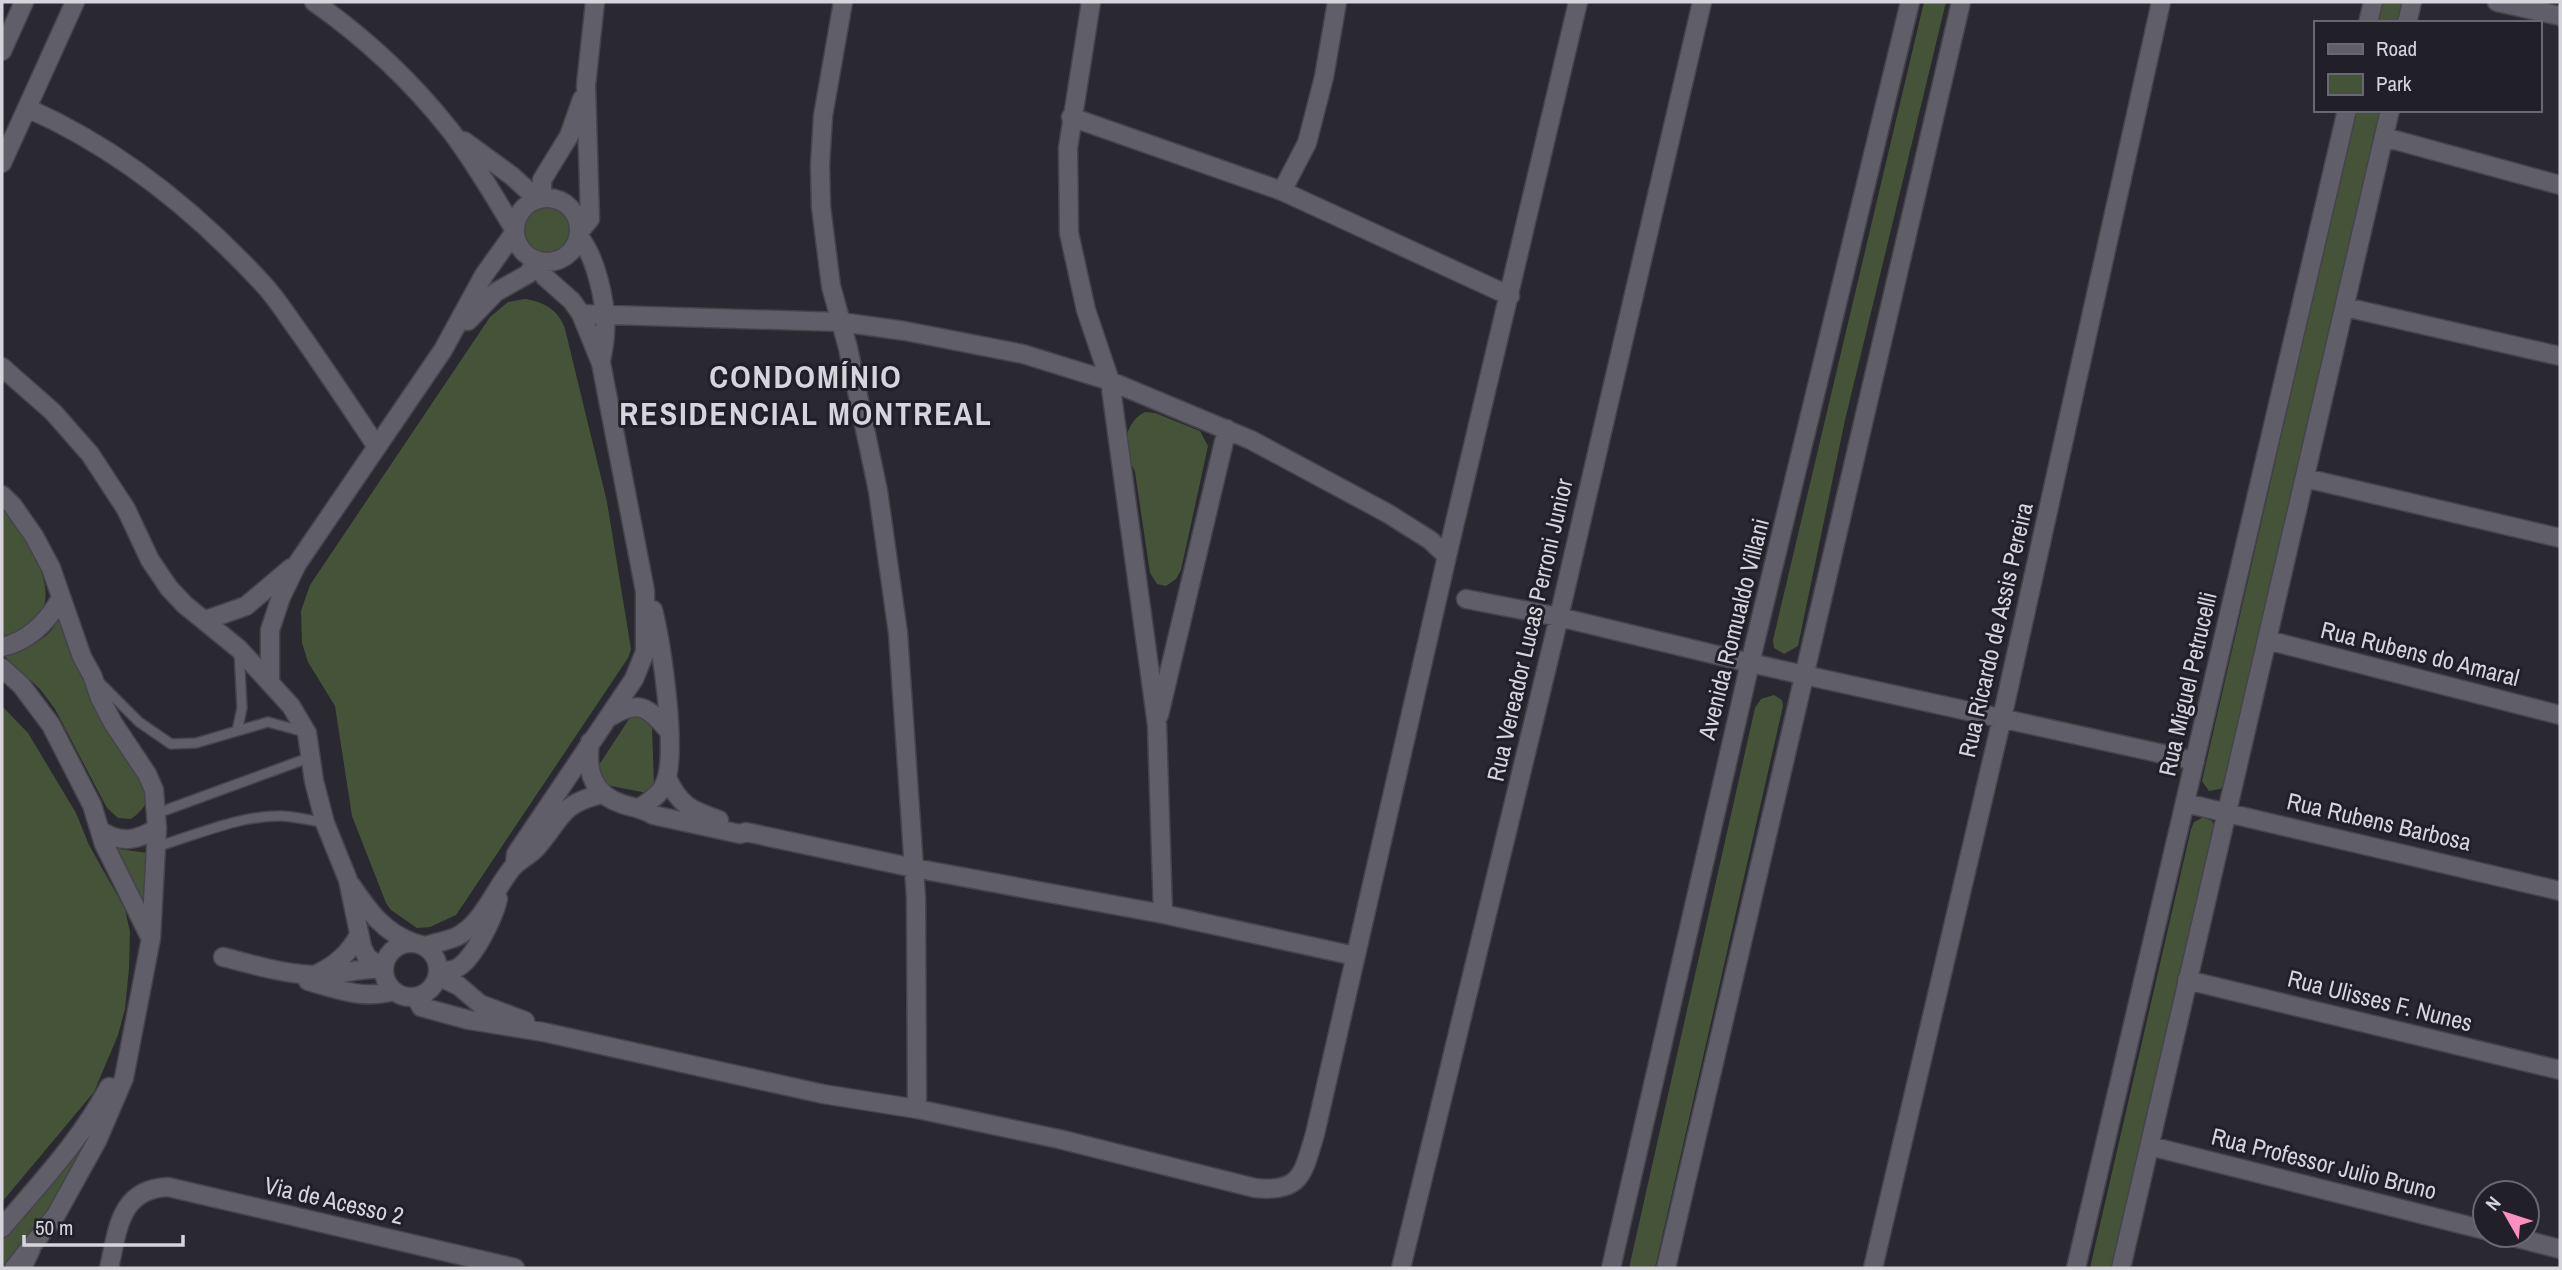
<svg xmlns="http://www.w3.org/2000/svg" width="2562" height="1270" font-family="'Archivo Narrow',sans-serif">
<rect width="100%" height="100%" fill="#2a2831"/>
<!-- green -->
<path fill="#455438" d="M1924 2H1946L1845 420 1798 646 1784 654 1774 648 1773 640Z
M2382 2H2408L2403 23H2376Z
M2356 110H2382L2226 783 2220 789 2209 791 2202 781Z
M523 230a25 25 0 1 1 50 0a25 25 0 1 1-50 0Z
M525 299C544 302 559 310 565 329L607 502 631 649 628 658 456 915 430 927 417 928 391 910 386 903 352 816 335 706 308 662 302 643 301 611 310 585 490 317 508 302Z
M1145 412 1155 413 1200 431 1208 446 1181 570 1176 579 1166 586 1157 584 1150 573 1135 472C1133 466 1129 462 1127 457 1122 441 1129 419 1145 412Z
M2 506C32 547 83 617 2 637Z
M57 621 60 622C77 664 93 707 118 746 126 758 148 784 147 798 146 807 138 814 131 819L118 818 107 808 55 709 40 689 5 657C23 647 47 643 57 621Z
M1774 695 1782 700 1783 706 1655 1268H1629L1755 708 1761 699Z
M2 706 28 733 76 813 89 845 125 909 130 932 129 968 125 1009 118 1035 94 1092 2 1202Z
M635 716H642L652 727 654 784 647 793 606 785 601 781 597 768 629 719Z
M2204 817 2212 821 2215 828 2113 1268H2090L2191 829 2194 822Z
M111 848 148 853V912Z
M80 1147 86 1149 43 1220 5 1268H2V1237Z"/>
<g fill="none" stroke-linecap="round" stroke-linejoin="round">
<!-- lane casing -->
<g stroke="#46444b" stroke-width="12">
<path id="lane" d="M99 682 139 722 171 744 196 743 268 722 305 732
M237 731 242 708 239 651
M155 814 311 757
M156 847C196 835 240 815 282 816 297 817 311 820 325 823
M27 1268 35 1251"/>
</g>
<!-- street casing -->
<g stroke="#46444b" stroke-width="21">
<path id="street" d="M314 2C364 37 412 82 450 130 474 161 494 196 514 229
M843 2 823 116 820 165 821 207 831 286 848 348 878 491 898 633 916 898 917 1109
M1091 2 1068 148 1069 233 1086 310 1110 381 1157 725 1163 914
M2497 2 2560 16
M2368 23 2373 2
M2407 23 2412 2
M27 108C118 148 198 213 264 285 277 299 288 317 299 332 326 370 351 408 377 447
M1071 117 1282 191 1510 296
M2384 137 2560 185
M464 141 512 176 537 199
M2 163 75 2
M1282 191 1307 143 1324 77 1337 2
M515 230a32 32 0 1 1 64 0a32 32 0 1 1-64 0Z
M542 198V180L569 136 582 99
M579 232 590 219 586 85 595 2
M578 236C596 255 607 306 605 332 605 341 603 351 601 360
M2345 307 2560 356
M581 314 841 322 905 331 1023 354 1110 381 1251 440 1387 513 1430 540 1447 556
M468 321 496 292 528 274 536 261
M2 367 53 412 90 454 126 509 150 560 169 588 185 605 239 649 291 706 307 733 314 781 325 823 348 880 362 947 367 957 384 969
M2305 478 2560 538
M1466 599 1559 617 1750 663 2195 761
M206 620 246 606 291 568
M2267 640 2560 715
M270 681V630L281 597 297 564 443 350 484 275 514 233
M1159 715 1227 429
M610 717C638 699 648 707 668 730
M590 742C586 770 592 794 622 804 634 808 642 808 653 815L740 834 746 832 914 868 1163 914 1355 956
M667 778C680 806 691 810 719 820
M2185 803 2560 891
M641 807C649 801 660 795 664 785 679 757 661 642 653 610
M515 864 516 854 634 679 645 652V591L601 363 581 314 572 301 545 277 540 270 538 262
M351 885C368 910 384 933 414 943
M384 970a27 27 0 1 1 54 0a27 27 0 1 1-54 0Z
M425 946C435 943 446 941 456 937 483 924 495 888 513 867 520 859 531 855 538 846 563 817 560 804 602 794
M223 957C255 965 286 975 319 975 341 975 362 967 384 969
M438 971C444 971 450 971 455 969 473 962 494 916 498 899
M319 973C337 964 349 953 359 935
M438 976 459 986 480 1004 525 1021
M2187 980 2560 1070
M308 981C336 989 364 1000 393 991
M416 997 421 1007 469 1020 543 1032 823 1094 917 1109 1059 1139 1255 1188C1302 1193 1303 1173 1315 1134L1447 556 1578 2
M2150 1146 2485 1230
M2506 1235 2560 1249
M109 1268C118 1230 119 1189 168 1187L515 1268
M1401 1268 1559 617 1702 2
M1873 1268 2002 718 2161 2
M2076 1268 2347 110
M2121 1268 2390 110"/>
</g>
<!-- secondary casing -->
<g stroke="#46444b" stroke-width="21">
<path id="secondary" d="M2 51 24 2
M2 495 13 506 34 536 51 568 82 657 92 675 100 698 113 723 147 774 154 790 157 828 151 938 124 1078 97 1141 56 1215 14 1268
M2 647C29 641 48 621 61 598
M2 668 21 685 51 725 92 805 104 844 149 935
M100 830C120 844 137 841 157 828
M2 1228C40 1183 81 1140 109 1087
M1611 1268 1750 663 1910 2
M1666 1268C1766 846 1862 424 1961 2"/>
</g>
<!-- lane -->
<use href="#lane" stroke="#605e68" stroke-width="9"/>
<!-- street -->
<use href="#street" stroke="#605e68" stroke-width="18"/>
<!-- secondary -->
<use href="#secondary" stroke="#605e68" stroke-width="18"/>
</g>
<g text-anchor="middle" stroke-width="6" stroke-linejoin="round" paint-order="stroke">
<!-- street labels -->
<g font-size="24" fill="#d6d5db" stroke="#211f28">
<text transform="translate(1734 629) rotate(-76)" y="8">Avenida Romualdo Villani</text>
<text transform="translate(1530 630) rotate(-77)" y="8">Rua Vereador Lucas Perroni Junior</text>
<text transform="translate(1996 630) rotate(-77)" y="8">Rua Ricardo de Assis Pereira</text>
<text transform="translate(2420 654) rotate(14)" y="8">Rua Rubens do Amaral</text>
<text transform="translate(2188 684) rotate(-77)" y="8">Rua Miguel Petrucelli</text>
<text transform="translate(2379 822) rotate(13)" y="8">Rua Rubens Barbosa</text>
<text transform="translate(2380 1001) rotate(14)" y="8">Rua Ulisses F. Nunes</text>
<text transform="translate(2324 1164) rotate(14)" y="8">Rua Professor Julio Bruno</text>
<text transform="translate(334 1201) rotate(13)" y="8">Via de Acesso 2</text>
</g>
<!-- district labels -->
<g font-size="32" font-weight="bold" letter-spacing="2" fill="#d6d5db" stroke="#211f28">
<text x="806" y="388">CONDOMÍNIO<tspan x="806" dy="37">RESIDENCIAL MONTREAL</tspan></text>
</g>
</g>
<!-- border -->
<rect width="2562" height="1270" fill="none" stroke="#d6d5db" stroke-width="7"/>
<!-- legend -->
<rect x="2314" y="21" width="228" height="91" fill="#211f28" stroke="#696870" stroke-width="2"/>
<rect x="2328" y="44" width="35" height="10" fill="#605e68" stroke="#696870" stroke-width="2"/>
<text x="2376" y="56" font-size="21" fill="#d6d5db">Road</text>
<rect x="2328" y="74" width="35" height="21" fill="#455438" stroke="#696870" stroke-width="2"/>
<text x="2376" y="91" font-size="21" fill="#d6d5db">Park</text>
<!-- north arrow -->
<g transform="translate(2506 1214) rotate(309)"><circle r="33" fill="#211f28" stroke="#696870" stroke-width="2"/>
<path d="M0-5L12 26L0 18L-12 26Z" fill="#fc8fc2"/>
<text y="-10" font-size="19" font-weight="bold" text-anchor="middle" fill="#d6d5db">N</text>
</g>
<!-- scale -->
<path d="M24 1235v10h159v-10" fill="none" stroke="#d6d5db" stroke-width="3.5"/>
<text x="35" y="1235" font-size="21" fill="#d6d5db" stroke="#211f28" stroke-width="5" paint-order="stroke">50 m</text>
</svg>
